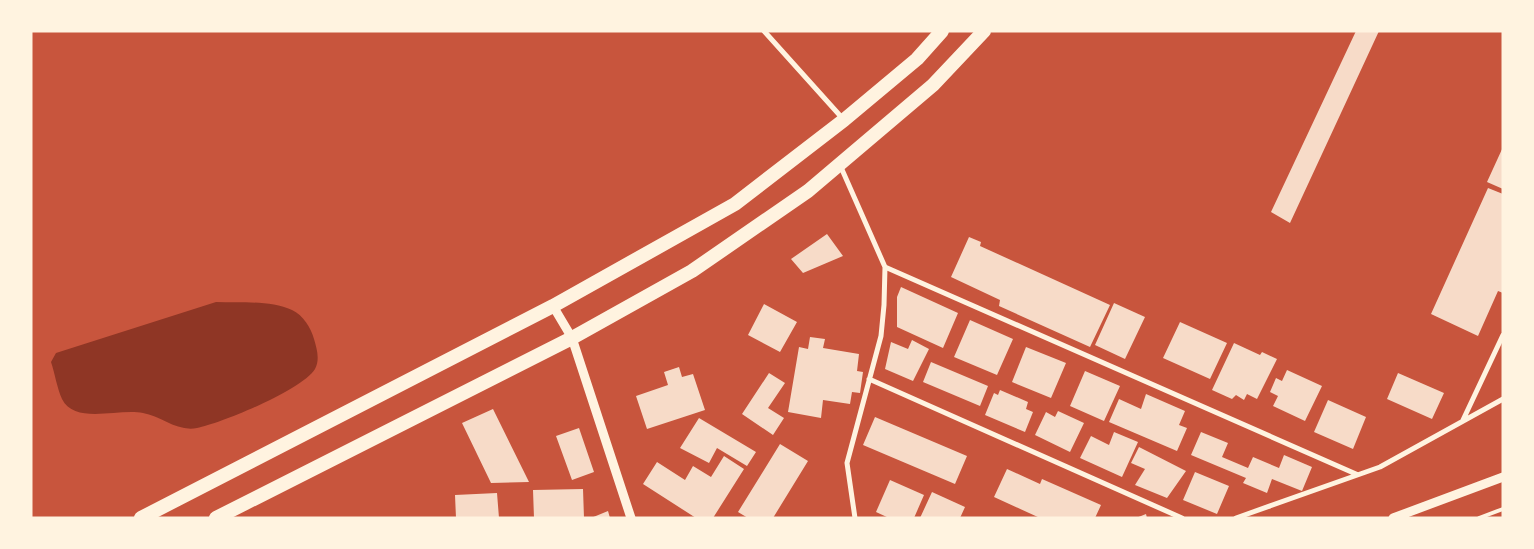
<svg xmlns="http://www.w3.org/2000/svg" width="1534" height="549" font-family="'Exo 2',sans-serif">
<rect width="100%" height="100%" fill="#c8553d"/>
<!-- water -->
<path fill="#8f3625" d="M216 302C239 303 270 300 292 310 303 315 311 328 314 339 317 349 320 360 315 369 302 390 222 423 197 428 177 432 161 416 143 413 118 408 75 425 62 399 57 388 55 374 51 362L56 353Z"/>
<!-- building -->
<path fill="#f7dbc8" d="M1356 31H1379L1290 223 1271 212Z
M1503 147V189L1487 182Z
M1488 188 1503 194V293L1498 291 1478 336 1431 314Z
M827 234 843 256 803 273 791 259Z
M969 237 981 242 980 246 1110 305 1090 347 999 306 1000 300 951 277Z
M901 287 958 313 943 348 897 327V297Z
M1114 303 1145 317 1125 359 1095 345Z
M764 304 797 322 780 352 748 335Z
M970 320 1013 339 997 375 954 357Z
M1180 322 1227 343 1210 379 1163 358Z
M810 337 825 339 823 348 859 354 857 371 863 372 860 393 852 392 850 404 823 400 821 418 788 412 799 347 808 349Z
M912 340 929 349 913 381 885 369 891 342 908 349Z
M1234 343 1260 355 1262 352 1277 359 1257 399 1247 394 1244 400 1236 395 1232 399 1212 390Z
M1026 347 1066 363 1051 398 1012 382Z
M931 362 988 386 980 406 923 382Z
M679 367 682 377 693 374 705 410 647 429 636 396 668 385 664 372Z
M1287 370 1322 386 1305 421 1273 406 1278 396 1270 392 1276 378 1282 381Z
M1085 371 1120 386 1104 421 1070 406Z
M769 373 785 383 768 408 784 418 773 435 742 414Z
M1398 373 1444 393 1432 419 1387 399Z
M1000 390 1028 402 1026 409 1033 412 1025 432 985 415 994 393 998 395Z
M1146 394 1185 411 1179 425 1187 428 1177 451 1109 422 1119 399 1141 409Z
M1328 400 1366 417 1353 449 1314 432Z
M493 409 529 482 491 483 462 423Z
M1058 411 1084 423 1070 452 1035 435 1046 412 1055 417Z
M875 417 967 456 955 484 863 445Z
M699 418 756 452 747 466 717 448 709 463 680 448Z
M579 428 594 472 572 480 556 436Z
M1114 432 1138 442 1122 477 1080 458 1091 436 1109 445Z
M1201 432 1228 443 1222 457 1248 468 1253 457 1279 468 1284 455 1312 467 1302 491 1272 479 1267 493 1243 483 1246 478 1191 455Z
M780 444 808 461 773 518H748L738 512Z
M1139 447 1186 471 1167 498 1135 485 1145 469 1131 463Z
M724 456 744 469 713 518H696L643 484 657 462 685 480 693 466 711 477Z
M1007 469 1040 484 1042 479 1101 505 1095 518H1040L994 497Z
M1195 472 1229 486 1217 514 1183 500Z
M890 480 924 495 914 518H889L876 512Z
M583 489 584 518H534L533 490Z
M932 492 965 507 960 518H920Z
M497 493 499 518H456L455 495Z
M608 511 610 518H591Z
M1146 514 1147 518H1136Z"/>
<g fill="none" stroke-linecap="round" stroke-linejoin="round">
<!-- service -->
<path stroke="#fff3e0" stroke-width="4" d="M1479 518 1503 509"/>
<!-- minor -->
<path stroke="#fff3e0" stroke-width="5" d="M764 31 844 120
M840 165 885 267 884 305 881 336 847 463 855 518
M885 267 1356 474
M869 379 1182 518
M1463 420 1503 335
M1236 518 1380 467 1503 399"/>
<!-- tertiary -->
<path stroke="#fff3e0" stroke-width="9" d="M553 306 572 338 631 518
M1393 518 1503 477"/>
<!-- trunk -->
<path stroke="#fff3e0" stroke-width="14" d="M141 518 553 306 735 204 844 120 917 59 942 31
M216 518 572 338 692 271 808 191 933 85 984 31"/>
</g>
<!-- border -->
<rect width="1534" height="549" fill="none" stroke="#fff3e0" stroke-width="65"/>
</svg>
